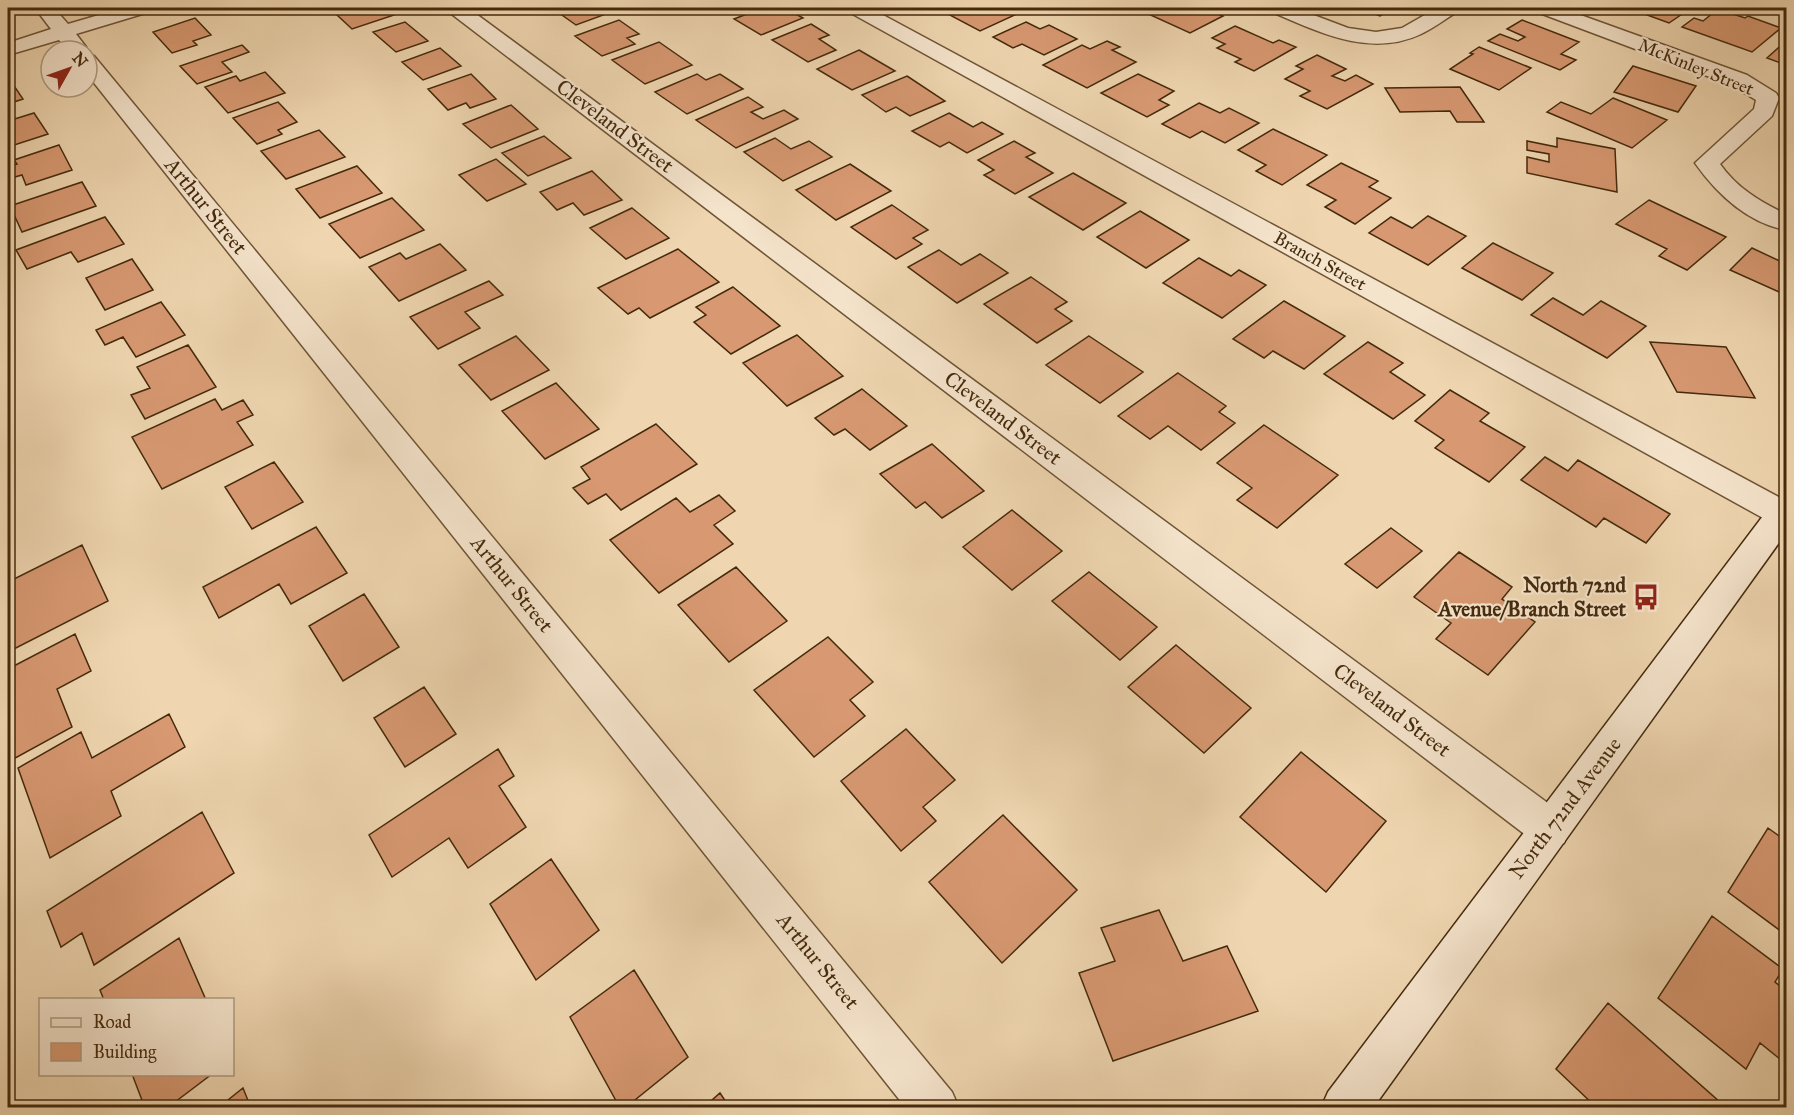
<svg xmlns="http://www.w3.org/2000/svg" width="1794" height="1115" font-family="'IM FELL Great Primer',serif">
<rect width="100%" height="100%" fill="#efd6b0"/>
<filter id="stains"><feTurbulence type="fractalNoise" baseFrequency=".00333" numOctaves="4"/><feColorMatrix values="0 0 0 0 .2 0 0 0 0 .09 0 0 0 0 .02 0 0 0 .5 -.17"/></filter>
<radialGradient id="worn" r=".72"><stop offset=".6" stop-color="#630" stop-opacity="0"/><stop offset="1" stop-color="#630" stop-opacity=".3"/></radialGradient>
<!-- building -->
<path fill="#d89972" stroke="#442a0c" stroke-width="1.5" d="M343 8H385L394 15 352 29 336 14 347 11Z
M552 8H613L617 10 576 25Z
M745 8H785L803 18 761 35 734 19 752 12Z
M955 8H1004L1017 14 980 31 944 12Z
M1153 8H1203L1223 16 1190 33 1144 12Z
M1359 8H1394L1380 16Z
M1628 8H1691L1669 23Z
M1718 9 1745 18 1748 16 1781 28 1752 52 1682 27 1694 18 1703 21Z
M195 18 211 35 193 41 197 45 172 53 153 32Z
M619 20 639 34 627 38 635 44 602 56 575 36Z
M1522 20 1579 42 1561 54 1576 60 1560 70 1488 41 1500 34 1518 41 1525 37 1507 29Z
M405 22 428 41 396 52 373 32Z
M1026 22 1040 29 1049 25 1077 39 1044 55 1022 44 1013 48 993 37Z
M811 24 829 35 819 39 836 50 808 62 772 40Z
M1235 26 1273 43 1279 40 1296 47 1254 71 1235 62 1241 59 1217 48 1225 44 1212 38Z
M1107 41 1120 47 1112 50 1136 62 1087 88 1043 65 1082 45 1090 49Z
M1786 41V65L1767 58Z
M659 42 692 65 645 84 612 60Z
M242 45 249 52 222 62 232 72 197 84 180 66Z
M1479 47 1531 68 1499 90 1450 69 1473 54 1470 53Z
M440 48 461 66 423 80 402 62Z
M859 50 895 71 852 90 817 69Z
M1317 55 1346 69 1332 76 1345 81 1356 75 1373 84 1327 109 1300 96 1310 91 1285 79 1303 69 1296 66Z
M1633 66 1696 86 1678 112 1614 92Z
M265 72 285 93 228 113 205 87 236 76 240 81Z
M471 74 496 99 470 108 466 103 448 110 428 89Z
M697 74 706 80 720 74 743 89 687 114 655 92Z
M1138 74 1174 91 1159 100 1169 105 1147 117 1101 93Z
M907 76 945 101 910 116 896 107 886 112 862 95Z
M8 77 23 99 8 104Z
M1460 87 1484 122H1457L1450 111 1400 112 1385 88Z
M748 97 763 107 751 112 763 119 784 110 798 119 736 148 696 120Z
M1613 98 1667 120 1632 148 1547 112 1561 102 1591 114Z
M278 102 297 122 278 130 282 134 257 144 233 118Z
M1199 103 1220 113 1229 108 1259 123 1225 143 1202 131 1190 138 1162 124Z
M511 105 538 129 491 148 463 124Z
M34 113 48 134 8 147V121Z
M949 113 973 127 982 122 1003 134 967 153 949 142 940 147 912 131Z
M1273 129 1327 155 1282 185 1256 171 1266 165 1238 150Z
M319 130 345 157 286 179 261 151Z
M544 136 571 158 528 176 502 153Z
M775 138 791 149 809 141 832 157 783 181 744 152Z
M1557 138 1615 149 1617 192 1527 173V157L1549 162V154L1527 150V141L1557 147Z
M1014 141 1035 153 1026 157 1053 173 1015 194 984 175 994 170 978 160Z
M59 145 72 170 26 185 22 175 8 179V167L17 164 14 160Z
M496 159 526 184 487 201 459 175Z
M1341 163 1378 181 1369 187 1391 198 1355 224 1325 207 1336 200 1307 185Z
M850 164 891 191 836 220 796 190Z
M357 166 382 193 320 218 296 189Z
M592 171 622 200 584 215 573 203 557 210 540 192Z
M1073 173 1126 203 1083 230 1029 197Z
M82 182 96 206 22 232 10 206Z
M392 198 424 230 360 258 329 224Z
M1649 200 1726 237 1687 270 1659 256 1667 249 1616 224Z
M892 205 928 230 913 238 922 244 896 259 851 227Z
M632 208 669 238 626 259 590 228Z
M1140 211 1189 240 1146 268 1097 237Z
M1428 216 1466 236 1428 265 1369 233 1391 217 1412 228Z
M105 217 124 244 78 262 71 252 27 269 16 250Z
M1493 243 1553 273 1522 300 1462 268Z
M440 244 466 270 399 301 369 267 400 253 406 259Z
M1752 248 1786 264V295L1730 270Z
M678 249 719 282 650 318 639 308 628 314 598 288Z
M939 250 961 265 980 254 1008 273 957 303 908 267Z
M1199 258 1231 276 1239 270 1266 285 1222 318 1163 283Z
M132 259 153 290 105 310 86 278Z
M1031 277 1067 302 1055 309 1072 321 1037 343 984 304Z
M489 281 503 295 465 312 480 328 438 349 410 317Z
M733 287 780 326 731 354 694 322 706 315 696 307Z
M1553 298 1583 315 1601 301 1646 326 1607 358 1531 315Z
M1284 301 1345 336 1304 369 1273 351 1264 358 1233 339Z
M161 302 185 335 136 357 123 337 105 345 96 330Z
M797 335 843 376 787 406 743 363Z
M516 336 549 370 491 400 459 365Z
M1089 336 1143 372 1100 403 1046 365Z
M1368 342 1403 363 1390 372 1425 395 1393 419 1324 374Z
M1650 342 1726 347 1755 398 1677 392Z
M188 345 216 387 145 419 131 395 150 388 137 367Z
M1178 373 1226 406 1219 412 1235 423 1201 450 1168 426 1150 439 1118 416Z
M556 383 599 429 545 459 502 411Z
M862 389 907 426 870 450 845 429 834 435 815 418Z
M1450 390 1489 413 1480 421 1525 447 1489 482 1435 448 1444 440 1415 421Z
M215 399 222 410 243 400 253 415 237 422 253 445 162 489 132 437Z
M656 424 697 464 621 510 606 494 588 504 573 488 590 479 581 467Z
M1264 425 1338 475 1277 528 1237 500 1252 488 1217 463Z
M932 444 984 491 942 518 925 502 916 508 880 474Z
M1545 457 1568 471 1578 460 1670 514 1646 543 1604 518 1596 527 1521 480Z
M274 462 303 502 252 529 225 487Z
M719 495 735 511 714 525 733 544 659 593 610 540 676 498 690 512Z
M1012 510 1062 551 1012 590 963 547Z
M316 527 347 573 291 604 279 584 219 618 203 587Z
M1391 528 1422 551 1377 588 1345 564Z
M82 545 108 601 8 652V582Z
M1459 552 1512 587 1502 599 1535 622 1488 675 1436 639 1451 623 1414 597Z
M736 567 787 621 729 662 678 605Z
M1089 572 1157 627 1120 660 1052 601Z
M364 594 399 647 343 681 309 626Z
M75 634 91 671 57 689 72 727 8 762V669Z
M828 637 873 682 850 700 865 716 814 757 754 690Z
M1176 645 1251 708 1204 753 1128 687Z
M424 687 456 734 405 767 374 718Z
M169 714 185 747 111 791 121 816 50 858 18 768 81 732 92 758Z
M906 729 955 780 923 807 936 821 901 851 841 781Z
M498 749 514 776 499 786 526 827 468 868 449 838 392 877 369 835Z
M1301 752 1386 821 1326 892 1240 817Z
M202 812 234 873 94 965 82 933 61 947 47 911Z
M1003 815 1077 890 1002 963 929 882Z
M1768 828 1786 841V935L1728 892Z
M551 859 599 930 536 980 490 904Z
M1159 910 1183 961 1227 946 1258 1011 1113 1061 1079 973 1115 961 1101 928Z
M1712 916 1783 969 1775 982 1786 991V1064L1760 1043 1746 1069 1658 998Z
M179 938 206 1000H104L100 990Z
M634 970 688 1057 625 1108H620L570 1017Z
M1608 1003 1721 1103 1718 1108H1597L1556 1069Z
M132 1074H212L167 1108H145Z
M243 1088 251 1108H218Z
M720 1093 730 1108H703Z"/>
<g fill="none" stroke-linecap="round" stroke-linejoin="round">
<!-- street casing -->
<g stroke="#6f5535" stroke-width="3">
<path id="street" d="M35 8H54L68 24 123 8H152L149 12 76 34 86 47 83 51H69L59 40 8 55V43L51 29Z
M447 8H468L1564 815 1570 829 1564 843 1550 848 1536 843 449 12Z
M846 8H870L1786 501V525L1772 523 849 12Z
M1269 8H1295L1348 28 1376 32 1402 28 1437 8H1460L1457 12C1445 19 1434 28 1421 34 1370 58 1319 32 1272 12Z
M1535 8H1561L1747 75 1776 93 1779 98 1772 116 1720 164C1737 188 1760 202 1786 214V230C1748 223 1717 194 1695 163L1754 109 1756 100 1731 85 1537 12Z
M87 54 94 56 952 1092 959 1108H906L87 74Z"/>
</g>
<!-- secondary casing -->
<g stroke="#442a0c" stroke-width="3">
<path id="secondary" d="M1786 497V533L1373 1108H1321L1328 1092 1775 500Z"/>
</g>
<!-- street -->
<use href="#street" fill="#f5e4cc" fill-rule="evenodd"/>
<!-- secondary -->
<use href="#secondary" fill="#f5e4cc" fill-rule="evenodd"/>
</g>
<!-- icons -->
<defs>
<g id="bus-bare" transform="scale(2.07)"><path d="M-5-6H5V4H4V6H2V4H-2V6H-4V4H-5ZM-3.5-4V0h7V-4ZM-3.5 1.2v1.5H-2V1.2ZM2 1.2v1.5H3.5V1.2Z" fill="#8f2418" stroke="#f5e4cc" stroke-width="2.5" paint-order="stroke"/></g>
</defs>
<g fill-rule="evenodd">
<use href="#bus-bare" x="1646" y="597"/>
</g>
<g text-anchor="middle" stroke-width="4.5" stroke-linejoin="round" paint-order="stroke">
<!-- far-street labels -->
<g font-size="18" fill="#442a0c" stroke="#f5e4cc">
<text transform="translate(1696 67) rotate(22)" y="6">McKinley Street</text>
<text transform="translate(1320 261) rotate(29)" y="6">Branch Street</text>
</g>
<!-- street labels -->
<g font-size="21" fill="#442a0c" stroke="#f5e4cc">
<text transform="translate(615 126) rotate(37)" y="7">Cleveland Street</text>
<text transform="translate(206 206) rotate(51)" y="7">Arthur Street</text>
<text transform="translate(1003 418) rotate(37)" y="7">Cleveland Street</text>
<text transform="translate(512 584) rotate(51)" y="7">Arthur Street</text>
<text transform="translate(1392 710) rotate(37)" y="7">Cleveland Street</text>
<text transform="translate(1565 808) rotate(-53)" y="7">North 72nd Avenue</text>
<text transform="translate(818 961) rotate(51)" y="7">Arthur Street</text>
</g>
<!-- poi labels -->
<g font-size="21" font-weight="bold" fill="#442a0c" stroke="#f5e4cc" text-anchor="end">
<text x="1626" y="592">North 72nd<tspan x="1626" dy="24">Avenue/Branch Street</tspan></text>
</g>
</g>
<!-- margin -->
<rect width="1794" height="1115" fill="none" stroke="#efd6b0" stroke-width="30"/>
<rect x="9" y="9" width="1776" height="1097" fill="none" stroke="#442a0c" stroke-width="3"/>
<rect x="15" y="15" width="1764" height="1085" fill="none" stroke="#442a0c" stroke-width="1.5"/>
<!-- legend -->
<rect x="39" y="998" width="195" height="78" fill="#f5e4cc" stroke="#ae9a7f" stroke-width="1.5"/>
<rect x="51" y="1018" width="30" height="9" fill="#f5e4cc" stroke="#ae9a7f" stroke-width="1.5"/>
<text x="93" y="1028" font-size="18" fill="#442a0c">Road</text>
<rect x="51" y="1043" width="30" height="18" fill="#d89972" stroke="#ae9a7f" stroke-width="1.5"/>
<text x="93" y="1058" font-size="18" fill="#442a0c">Building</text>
<!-- north arrow -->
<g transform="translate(69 69) rotate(50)"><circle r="28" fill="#f5e4cc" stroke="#ae9a7f" stroke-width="1.5"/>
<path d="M0-4.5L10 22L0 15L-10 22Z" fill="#8f2418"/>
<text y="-9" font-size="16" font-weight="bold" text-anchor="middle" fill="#442a0c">N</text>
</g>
<rect width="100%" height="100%" filter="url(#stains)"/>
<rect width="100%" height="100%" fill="url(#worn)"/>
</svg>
